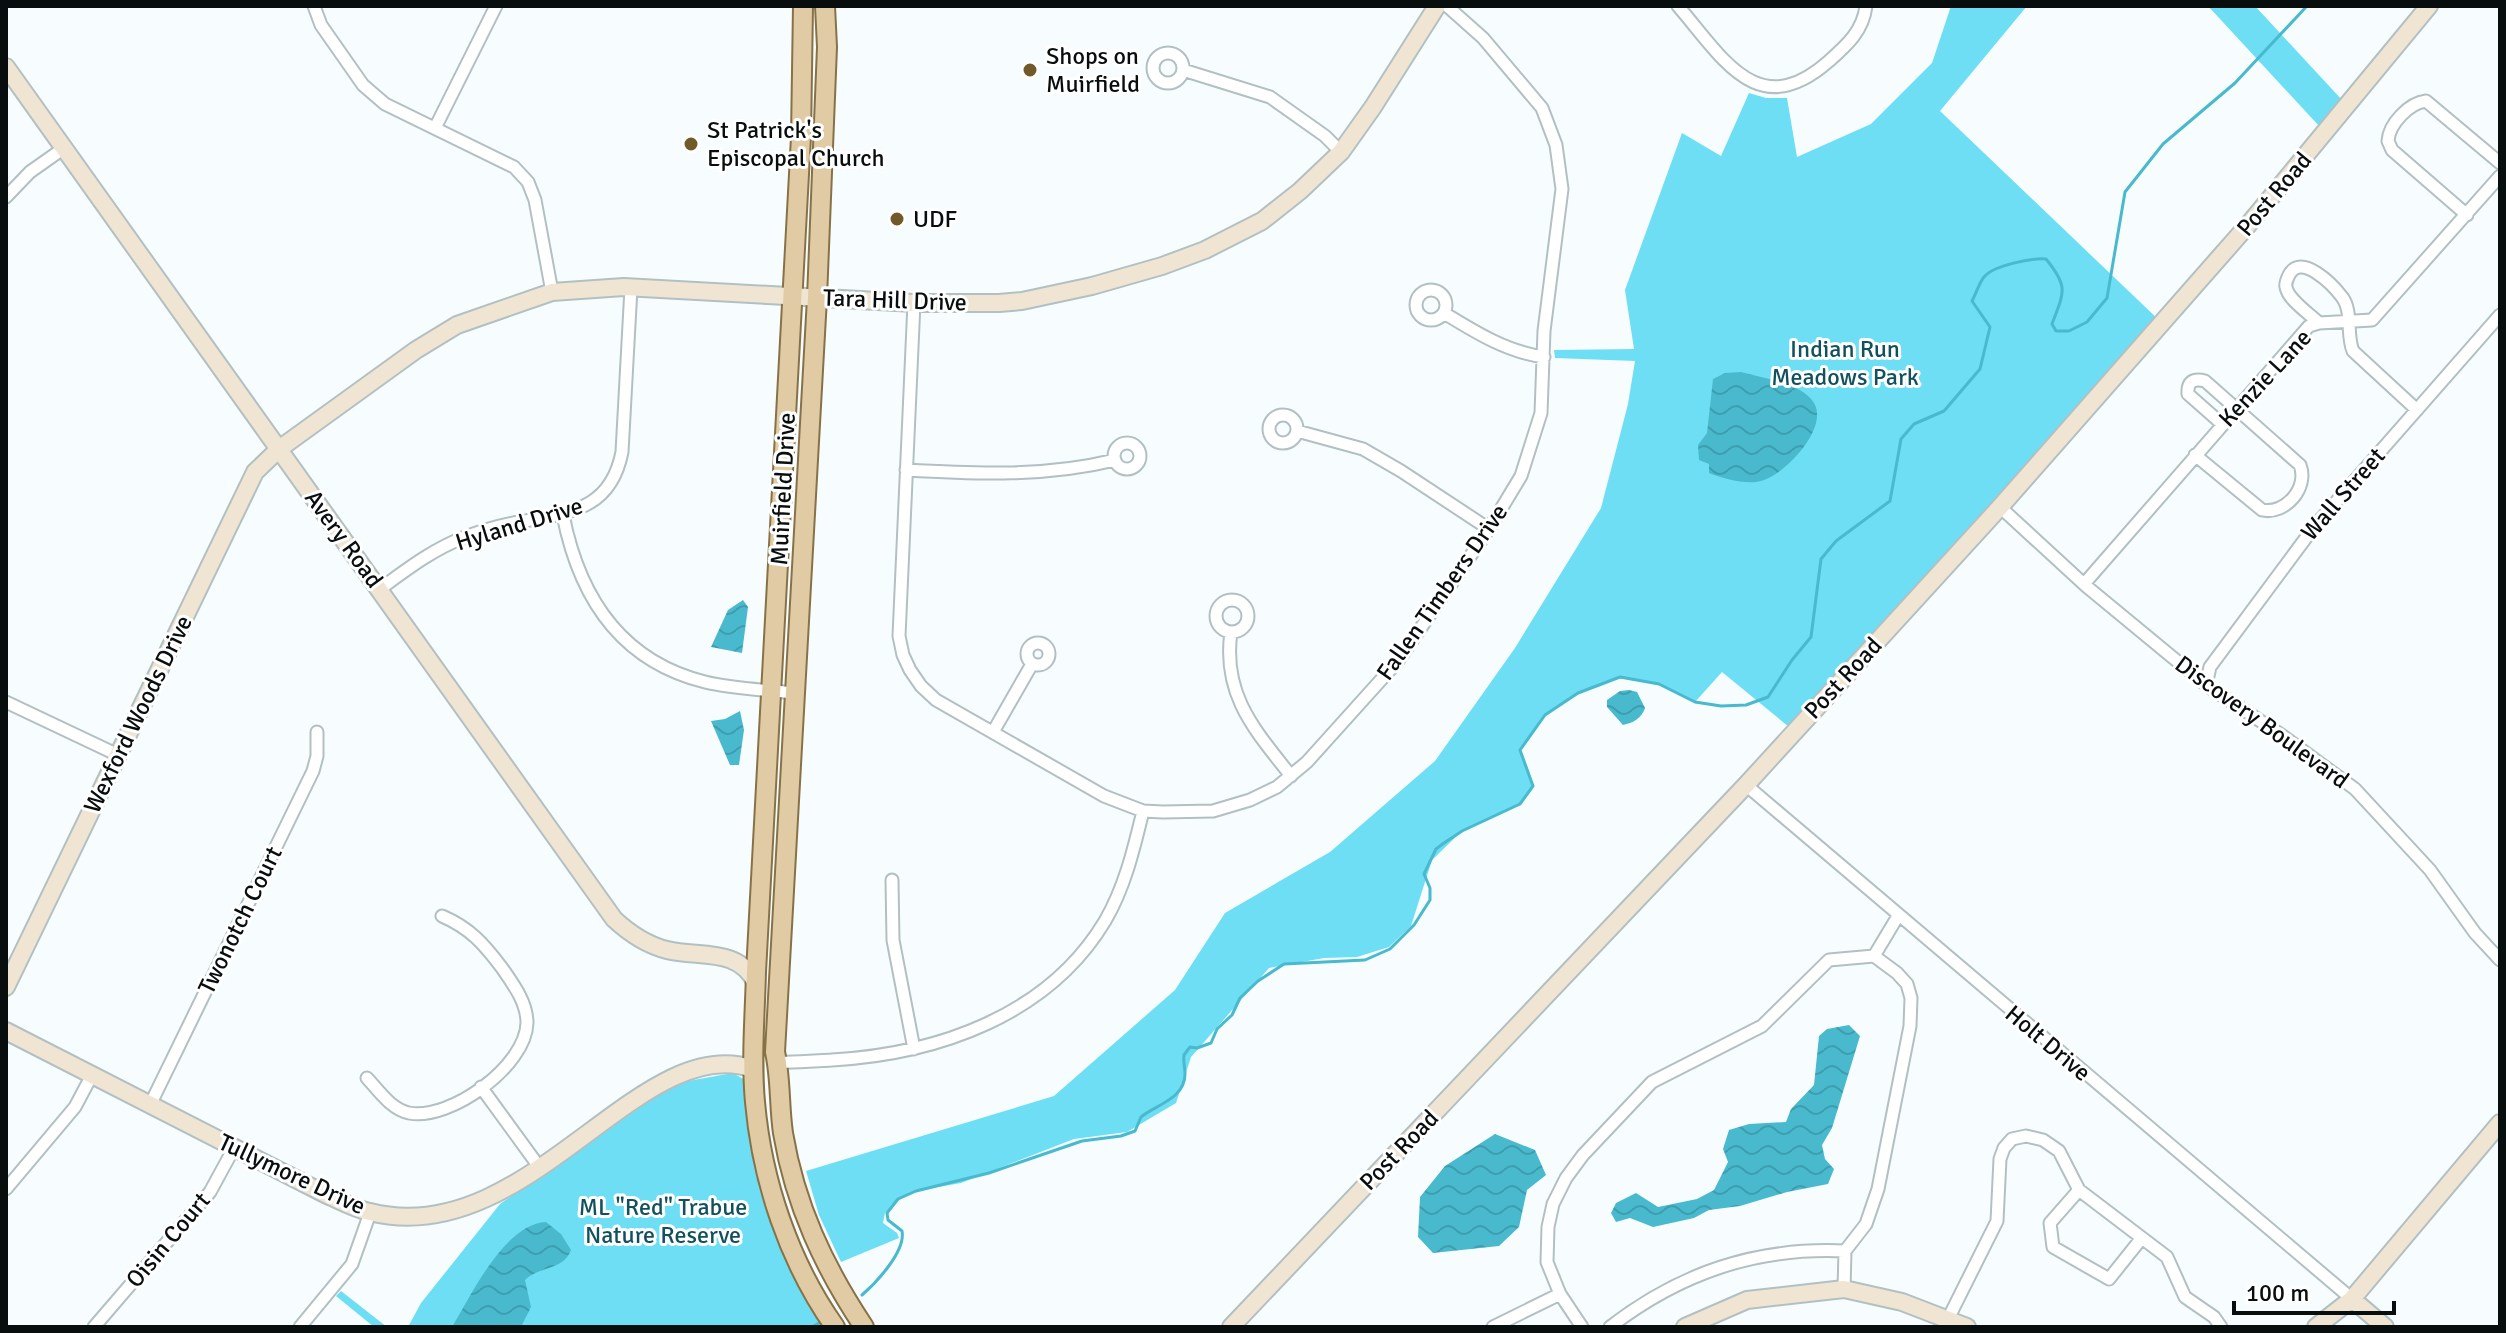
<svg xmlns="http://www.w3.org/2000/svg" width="2506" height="1333" font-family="Signika,sans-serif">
<defs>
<pattern id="water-waves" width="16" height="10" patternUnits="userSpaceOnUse" patternTransform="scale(2)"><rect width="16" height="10" fill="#49b9ce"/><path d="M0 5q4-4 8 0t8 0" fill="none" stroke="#3e9eb0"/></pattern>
</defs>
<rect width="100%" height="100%" fill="#f7fdfe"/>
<!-- green -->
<path fill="#6ddef4" d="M1951 6H2027L1940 111 2162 323 1794 731 1722 672 1695 702 1659 684 1620 677 1578 693 1545 715 1520 750 1533 786 1520 804 1462 831 1432 860 1411 926 1389 947 1357 957 1324 958 1269 968 1191 1057 1176 1103 1127 1132 1074 1139 961 1183 916 1191 895 1202 885 1213 883 1223 897 1233 899 1238 841 1262 819 1215 806 1171 1054 1096 1175 990 1225 913 1330 852 1435 761 1515 648 1601 508 1628 404 1635 361 1555 358 1554 350 1634 349 1625 290 1682 133 1721 156 1749 93 1766 98H1787L1797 157 1871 124 1932 63Z
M2208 6H2255L2343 101 2320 127Z
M733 1073 745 1080 752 1134 827 1327H408L421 1303 500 1204 660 1093 688 1081Z
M341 1291 387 1327H374L336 1296Z"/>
<!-- water -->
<path fill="url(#water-waves)" d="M1741 372C1762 378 1802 383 1814 403 1829 428 1786 473 1764 480 1749 486 1724 479 1709 473V464L1699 460 1698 445 1707 433 1713 379 1725 373Z
M743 600 748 607 742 653 711 647 728 610Z
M1629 690 1637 692 1645 708C1642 718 1633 723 1623 725L1607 707V700L1620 691Z
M740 711 744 730 739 765H730L711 721 725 719Z
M1849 1025 1860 1036 1832 1128 1822 1145 1825 1159 1834 1169 1828 1184 1787 1192 1740 1206 1709 1210 1694 1218 1653 1227 1630 1218 1616 1222 1611 1213 1616 1203 1636 1193 1658 1207 1697 1199 1714 1190 1728 1162 1723 1149 1729 1130 1749 1124 1786 1122 1791 1109 1814 1085 1819 1036 1827 1029Z
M1495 1134 1535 1150 1546 1175 1527 1190 1519 1227 1499 1246 1433 1253 1418 1237 1420 1197 1445 1166Z
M546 1222 561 1234 571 1250C563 1271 539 1266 525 1280L531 1307 521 1327H452C471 1296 504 1224 546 1222Z"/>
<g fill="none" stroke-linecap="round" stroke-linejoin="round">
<!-- stream -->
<path stroke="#49b9ce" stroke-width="3" d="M862 1295C876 1283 906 1251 902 1231L888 1220 887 1213 898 1199 916 1191 989 1173 1082 1141 1121 1136 1135 1131 1141 1117C1155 1105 1185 1099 1185 1074 1185 1067 1183 1062 1184 1055L1190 1047 1197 1048 1211 1043 1217 1029 1232 1015 1240 998 1258 981 1284 964 1365 960 1390 949 1414 925 1430 900V888L1424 874 1436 849 1444 843 1462 831 1520 804 1533 786 1520 750 1545 715 1578 693 1620 677 1659 684 1695 702 1721 706 1746 705 1768 697 1792 660 1811 637 1821 559 1836 541 1890 501 1901 439 1914 424 1944 411 1980 369 1990 327 1972 301C1976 294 1979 283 1984 277 1994 265 2032 258 2046 259 2069 287 2064 292 2052 324L2056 331H2069L2087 322 2107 298 2125 192 2163 144 2235 83 2307 6
M812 1327 821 1322"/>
<!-- street casing -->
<g stroke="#b2c0c3" stroke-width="15">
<path id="street" d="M314 6 321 25 363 85 385 104 514 167 528 182 535 200 552 292
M1678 6C1723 58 1758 124 1829 61 1847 45 1863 31 1866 6
M1153 68a15 15 0 1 1 30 0a15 15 0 1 1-30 0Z
M1183 70 1270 97 1325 136 1341 152
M435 128 496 6
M6 197 30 172 64 148
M2467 215 2392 150 2388 141C2389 124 2409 103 2426 101L2500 163
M1416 305a15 15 0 1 1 30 0a15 15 0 1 1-30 0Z
M914 303 899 636 903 655 910 670 921 686 936 700 1104 796 1143 811 1163 812 1213 811 1250 800 1277 787 1307 762 1398 661 1489 529 1521 476 1541 413 1544 331 1562 189 1556 145 1542 108 1483 38 1447 6
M1444 313C1475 332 1507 352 1544 357
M2319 323C2310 314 2288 300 2286 287 2285 284 2288 277 2289 275 2301 252 2333 285 2342 297 2353 311 2346 335 2353 351L2417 410
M1269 429a14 14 0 1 1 28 0a14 14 0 1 1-28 0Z
M1297 431 1363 449 1401 471 1489 529
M1114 456a13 13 0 1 1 26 0a13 13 0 1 1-26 0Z
M2195 455 2262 510C2285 515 2309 488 2300 465L2205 381C2193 378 2187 382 2188 394L2222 424
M906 470C977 474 1046 477 1115 460
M2000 507 2086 586 2206 685 2280 734 2355 789 2430 870 2475 933 2500 960
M563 515C579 596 620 661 705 682 734 689 766 690 796 693
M2084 584 2309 326 2319 323 2372 320 2500 176
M380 589C406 570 433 549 465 537 484 530 504 524 525 521 573 512 611 508 622 452L631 288
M1216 616a16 16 0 1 1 32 0a16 16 0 1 1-32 0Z
M1231 632C1222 695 1255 730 1291 776
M1027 654a11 11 0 1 1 22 0a11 11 0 1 1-22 0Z
M2206 685 2210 667 2314 527 2500 315
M6 702 118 755
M993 732 1032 664
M1746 785 2352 1299
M892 880 893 940 914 1049
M1874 956 1898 916
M777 1062C795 1063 814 1061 832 1060 937 1054 1048 1016 1105 921 1125 887 1134 848 1143 811
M367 1078C379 1091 391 1109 409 1113 450 1121 526 1066 527 1023 527 1002 513 984 502 968 484 944 470 928 442 916
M481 1087 540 1168
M150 1105 313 771 317 756V732
M6 1189 75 1107 92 1075
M2079 1190 2050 1223 2053 1247 2109 1279 2141 1239
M94 1327 210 1192 234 1148
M300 1327 352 1264 370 1213
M1493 1327 1560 1294
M1582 1327 1560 1294 1547 1262 1548 1227 1553 1204 1566 1178 1583 1155 1652 1082 1762 1026 1829 960 1874 956 1897 973 1907 984 1911 998 1910 1026 1878 1189 1866 1224 1845 1251 1844 1289
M1610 1327C1680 1273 1756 1247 1845 1251
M1944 1327 1997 1221 2000 1159 2004 1148 2012 1139 2026 1136 2043 1140 2059 1151 2079 1190 2167 1257 2185 1297 2214 1317 2221 1327"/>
</g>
<!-- secondary casing -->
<g stroke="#b2c0c3" stroke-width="20">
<path id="secondary" d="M6 67 614 919C629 933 647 945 667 950 700 958 738 947 756 983
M6 987 255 472 279 449 416 350 457 325 552 292 624 287 914 303H999L1022 301 1092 286 1162 266 1205 250 1262 221 1300 191 1341 152 1373 107 1437 6
M6 1031 325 1194C339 1200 354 1209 370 1212 527 1252 640 1029 753 1069
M2352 1299 2385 1327
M1231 1327 1746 785 2000 507 2248 225 2429 6
M1685 1327 1747 1300 1844 1289 1902 1302 1967 1327
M2316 1327 2352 1299 2500 1123"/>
</g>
<!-- primary casing -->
<g stroke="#877248" stroke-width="22">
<path id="primary" d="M803 6 801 137 756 972C755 1015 751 1059 755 1102 762 1181 789 1262 835 1327
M825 6 827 47 817 298 775 1052C781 1079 779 1106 783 1133 795 1205 824 1267 864 1327"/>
</g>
<!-- street -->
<use href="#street" stroke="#fff" stroke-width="11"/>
<!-- secondary -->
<use href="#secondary" stroke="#f0e5d2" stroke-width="16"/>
<!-- primary -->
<use href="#primary" stroke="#e0cba4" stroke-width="18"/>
</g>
<!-- markers -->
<g fill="#72592a" stroke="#fff" stroke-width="3">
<circle cx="1030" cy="70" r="8"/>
<circle cx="691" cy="144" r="8"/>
<circle cx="897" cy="219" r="8"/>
</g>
<g text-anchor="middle" stroke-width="6" stroke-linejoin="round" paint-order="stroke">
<!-- poi labels -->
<g font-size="24" fill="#080d0e" stroke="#fff" text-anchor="start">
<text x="1046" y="64">Shops on<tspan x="1046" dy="28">Muirfield</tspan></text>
<text x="707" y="138">St Patrick's<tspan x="707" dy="28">Episcopal Church</tspan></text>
<text x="913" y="227">UDF</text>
</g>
<!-- street labels -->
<g font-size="24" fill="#080d0e" stroke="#fff">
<text transform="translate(2274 194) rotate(-50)" y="8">Post Road</text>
<text transform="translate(895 300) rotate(2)" y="8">Tara Hill Drive</text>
<text transform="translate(2265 378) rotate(-47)" y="8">Kenzie Lane</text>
<text transform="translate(783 489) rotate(-87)" y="8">Muirfield Drive</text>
<text transform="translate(2343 494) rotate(-49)" y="8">Wall Street</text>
<text transform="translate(519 524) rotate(-17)" y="8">Hyland Drive</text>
<text transform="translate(344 539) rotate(54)" y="8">Avery Road</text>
<text transform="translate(1442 592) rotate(-55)" y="8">Fallen Timbers Drive</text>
<text transform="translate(1843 678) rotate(-47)" y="8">Post Road</text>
<text transform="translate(138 714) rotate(-64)" y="8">Wexford Woods Drive</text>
<text transform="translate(2262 722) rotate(36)" y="8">Discovery Boulevard</text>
<text transform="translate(240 920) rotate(-64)" y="8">Twonotch Court</text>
<text transform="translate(2048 1043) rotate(40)" y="8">Holt Drive</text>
<text transform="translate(1399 1150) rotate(-46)" y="8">Post Road</text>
<text transform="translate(292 1174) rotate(25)" y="8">Tullymore Drive</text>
<text transform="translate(168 1240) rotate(-50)" y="8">Oisin Court</text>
</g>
<!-- park labels -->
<g font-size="24" fill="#11515d" stroke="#fff">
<text x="1845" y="357">Indian Run<tspan x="1845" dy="28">Meadows Park</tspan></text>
<text x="663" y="1215">ML "Red" Trabue<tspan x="663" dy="28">Nature Reserve</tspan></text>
</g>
</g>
<!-- border -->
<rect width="2506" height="1333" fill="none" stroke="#080d0e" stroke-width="16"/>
<!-- scale -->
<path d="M2234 1301v12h160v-12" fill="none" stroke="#080d0e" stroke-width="4"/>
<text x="2246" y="1301" font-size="24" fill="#080d0e" stroke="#ffffff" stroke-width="6" paint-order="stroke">100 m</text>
</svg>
